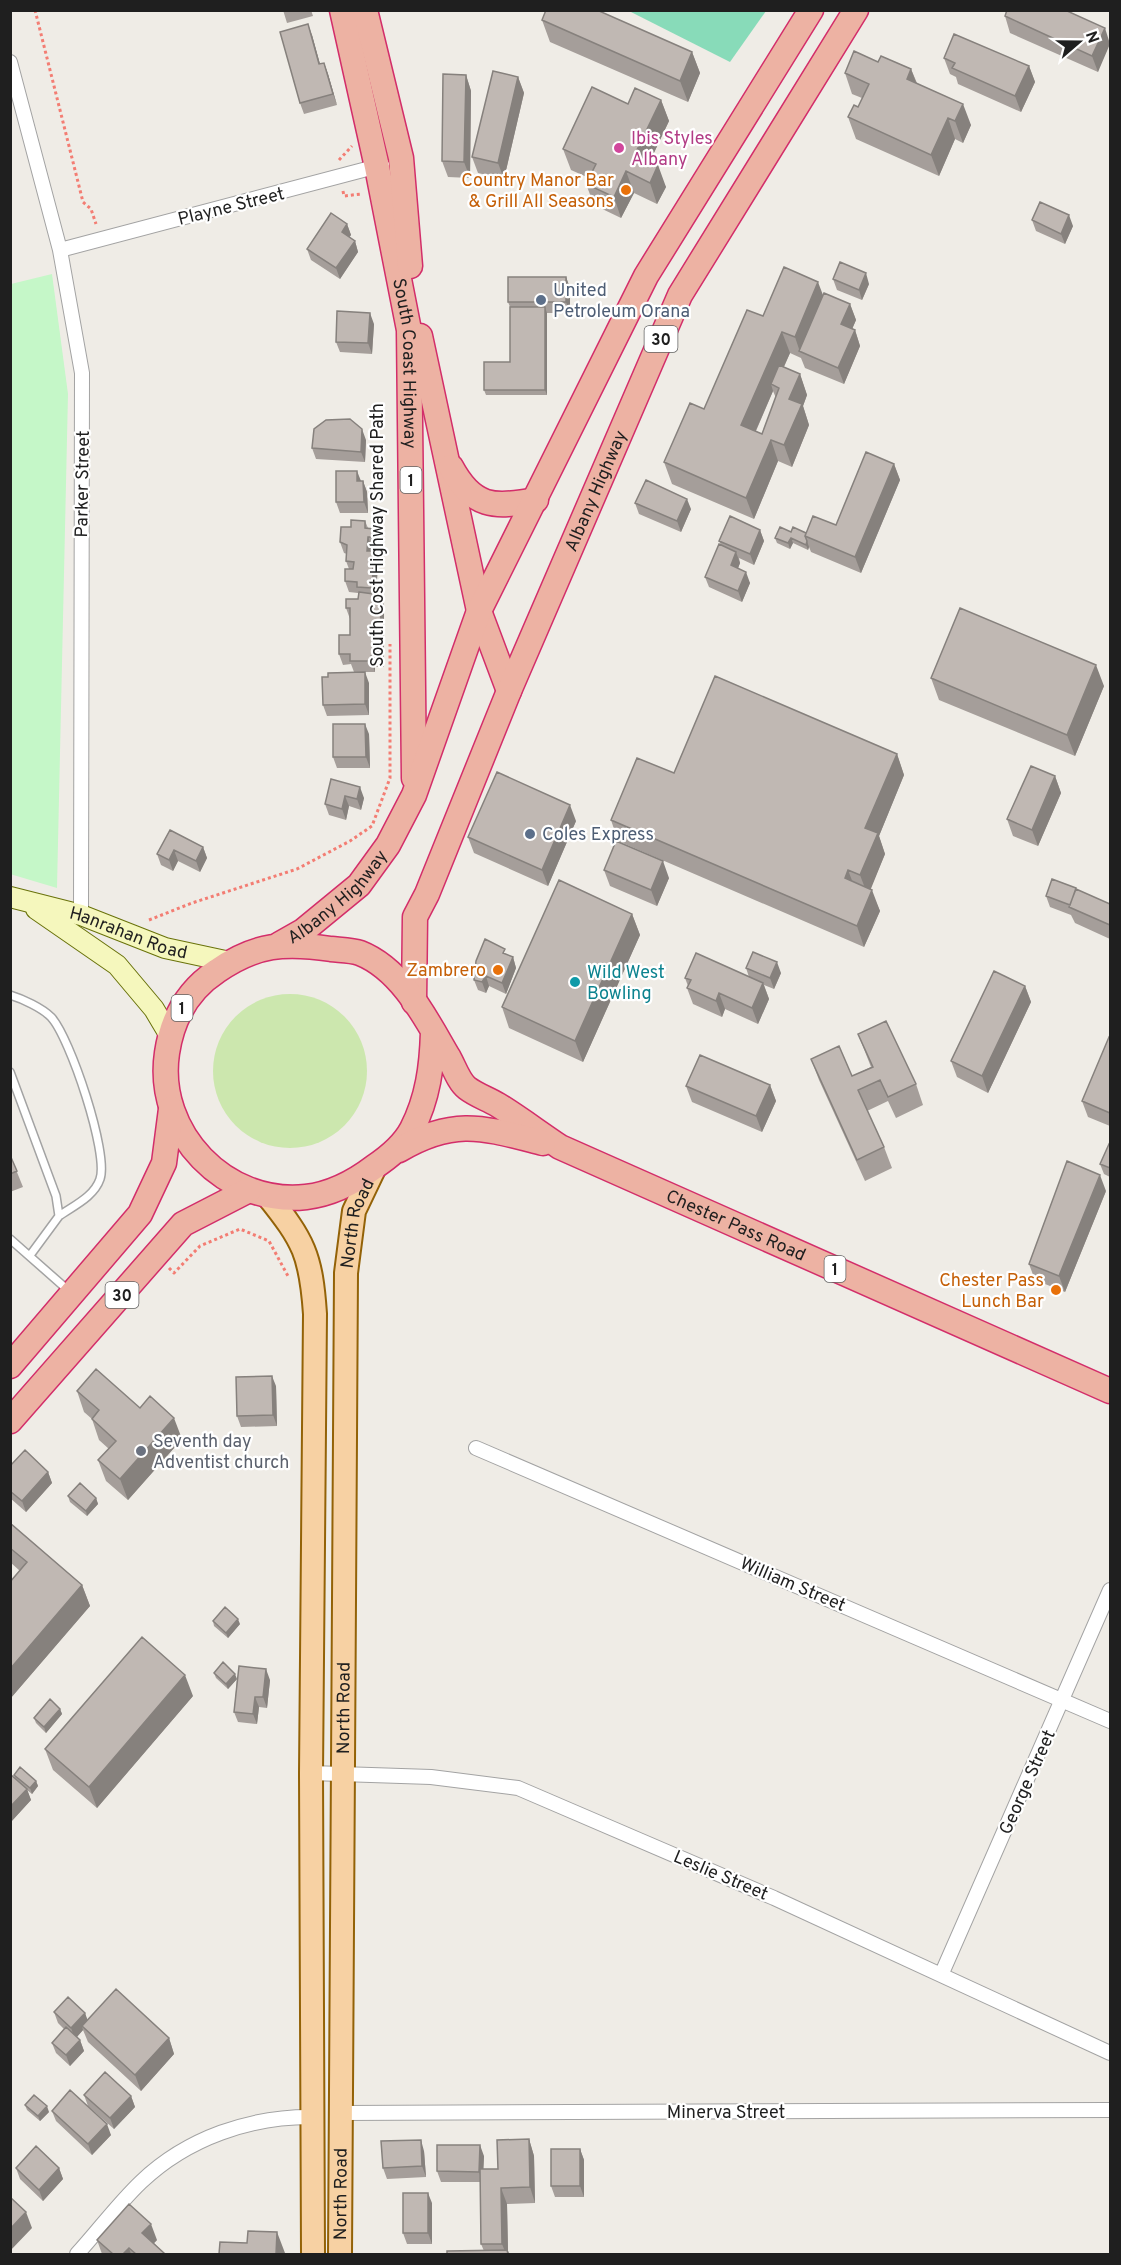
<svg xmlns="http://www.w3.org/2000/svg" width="1121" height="2265" font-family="Overpass,sans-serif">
<rect width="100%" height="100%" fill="#efece6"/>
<!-- grass -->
<path fill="#cce7ae" d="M213 1071a77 77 0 1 1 154 0a77 77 0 1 1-154 0Z"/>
<!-- park -->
<path fill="#c5f7c8" d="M52 274 68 394 57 888 10 874 11 284Z"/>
<!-- pitch -->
<path fill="#88dbb9" d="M629 11H766L730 62Z"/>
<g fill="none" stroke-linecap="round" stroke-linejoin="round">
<!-- service casing -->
<g stroke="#a3a3a3" stroke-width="10">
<path id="service" d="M10 995C23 999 42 1008 51 1017 70 1037 109 1154 100 1179 94 1197 73 1206 59 1216
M10 1072 56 1196 59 1216 31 1254
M10 1239 69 1291"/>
</g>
<!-- minor casing -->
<g stroke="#a3a3a3" stroke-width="16">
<path id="minor" d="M10 62 60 250 82 373 81 915
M60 250 382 165
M476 1448 1110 1721
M311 1773 431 1777 518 1788 774 1898 1110 2053
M942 1973 1110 1590
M342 2113 1110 2110
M77 2254C98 2231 118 2204 141 2182 187 2138 251 2116 314 2117"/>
</g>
<!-- secondary casing -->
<g stroke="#69720a" stroke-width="22">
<g id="secondary">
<path id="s1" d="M10 897 81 915 165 948 230 962"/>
<path d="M36 909 117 965 154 1009 170 1036"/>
</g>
</g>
<!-- primary casing -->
<g stroke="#936207" stroke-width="26">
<g id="primary">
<path d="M267 1195C304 1241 311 1255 315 1314L311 1773 313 2254"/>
<path id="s2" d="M340 2254 346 1273 354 1211 375 1167"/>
</g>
</g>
<!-- trunk casing -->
<g stroke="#d32e6a" stroke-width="27">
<g id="trunk">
<path id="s3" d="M342 10 377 167 409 330 414 778"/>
<path d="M365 10 401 158 410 266"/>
<path d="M420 336 479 611 509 691"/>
<path d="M451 467C473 508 494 508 536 500"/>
<path id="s4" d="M280 944 303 931 359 885 388 845 414 795 479 611 646 276 811 10"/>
<path id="s5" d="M414 1002 415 917 427 894 509 691 680 295 856 10"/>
<path id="s6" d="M433 1032C432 1066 428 1098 412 1129 403 1146 389 1157 374 1167 353 1183 332 1194 306 1197 226 1206 155 1133 167 1053 172 1019 188 990 217 971 256 944 285 942 331 949 340 950 352 950 360 953 403 970 427 1021 449 1058 454 1067 459 1082 467 1088 476 1095 488 1099 498 1105 519 1118 539 1133 560 1147L1110 1391"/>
<path d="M399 1150C455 1117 484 1128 543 1143"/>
<path d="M10 1366 140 1214 164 1163 171 1109"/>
<path d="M10 1421 183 1224 249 1190"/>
</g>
</g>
<!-- path -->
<path stroke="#f37d73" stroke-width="3" stroke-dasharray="3 3" stroke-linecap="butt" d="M35 10 83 202 91 209 96 224
M339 160 352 146
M343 191 344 196 361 194
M149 920 192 903 297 869 350 841 372 826 390 778V644
M169 1268 174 1273 200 1246 240 1229 269 1241 289 1278"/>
<!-- service -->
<use href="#service" stroke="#fff" stroke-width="7"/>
<!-- minor -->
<use href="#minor" stroke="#fff" stroke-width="14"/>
<!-- secondary -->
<use href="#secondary" stroke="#f5f7bd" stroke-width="20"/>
<!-- primary -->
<use href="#primary" stroke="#f7d1a3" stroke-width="22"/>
<!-- trunk -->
<use href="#trunk" stroke="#edb2a3" stroke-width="24"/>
</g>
<!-- wall -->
<path fill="#a59e9a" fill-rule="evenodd" d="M283 10H311L313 16 287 23Z
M1005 16 1105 28 1098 72 1010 33Z
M542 20 692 52 700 73 688 102 550 42Z
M312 35 320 64 324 63 328 74 337 105 304 114 300 103Z
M944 58 1029 66 1035 82 1021 112 958 84 956 77 950 74Z
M878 62 911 69 917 83 971 125 963 143 955 139 939 176 856 139 848 117 858 107 862 98 852 94 845 73Z
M466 75 471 91 470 178 448 177 442 161Z
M518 77 524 93 504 179 478 173 472 157Z
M661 100 669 121 650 161 666 187 657 204 634 193 621 218 594 205 586 184 589 178 571 170 563 149 628 104Z
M1032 220 1073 226 1065 244 1036 231Z
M347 224 351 235 349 237 355 241 358 252 340 279 311 260 307 249Z
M566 277 570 288V313H547V395H486L484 390 510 362V307L508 302Z
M833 279 869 284 862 300 837 290Z
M823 295 850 304 856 320 852 329 855 330 860 346 844 384 805 368 801 358 790 353 784 367 800 374 807 395 803 406 809 425 792 467 778 461 754 519 672 484 664 462 704 409 763 316ZM773 391 776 398 762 434 756 431Z
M374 324 372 354 340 352 336 342Z
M366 440 365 462 316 459 312 448Z
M894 464 900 480 861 573 811 552 809 547 808 550 793 543 790 549 777 543 775 538 791 532 806 533 836 525Z
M363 481 367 492 368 513H340L336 502Z
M635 503 691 509 681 532 639 514Z
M365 521 368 528 374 529 378 540V548H372V551L378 562 376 595H381L384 606V667H375V672H354L351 664 343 665 339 654 350 635V619L346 608 358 599V593L349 592 345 581 349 569 346 561 347 554 344 553 340 542 351 527Z
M760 530 764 541 754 565 739 558 740 563 738 568 750 583 742 602 709 587 705 577 721 545 719 541Z
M328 677 369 683V715L327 716 323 705Z
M931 678 1104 686 1075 756 939 700Z
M369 734 370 768H337L333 757Z
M897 754 904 775 879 836 885 854 870 889 880 911 864 947 618 841 611 820 674 773Z
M1055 776 1061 793 1038 846 1013 836 1007 819Z
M331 779 364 798 361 810 349 806 346 820 329 815 325 804Z
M576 821 548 886 474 853 468 837Z
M170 830 203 847 207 858 200 872 178 861 173 871 161 865 157 854Z
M604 870 669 878 657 906 610 886Z
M1076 888 1077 890 1110 904V939L1075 923 1071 915 1050 907 1046 896Z
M632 914 640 935 583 1062 509 1028 502 1007Z
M507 955 513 957 516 968 506 994 489 986 486 993 478 990 474 980Z
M746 968 781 973 774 989 764 985 769 999 758 1024 725 1009 722 1017 693 1004 687 988 688 986 685 978 749 977Z
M1025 986 1031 1002 988 1093 957 1077 951 1061Z
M858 1034 916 1084 923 1105 896 1118 888 1101 867 1111 884 1147 892 1168 865 1181 819 1080 811 1059 852 1076 871 1067Z
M1110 1038V1126L1088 1117 1082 1101Z
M770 1085 776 1101 762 1132 692 1102 686 1086Z
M1110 1145V1177L1104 1174 1100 1164Z
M10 1155 23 1187 10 1192Z
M1106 1191 1065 1292 1035 1280 1029 1264Z
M276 1386 277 1426 241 1427 237 1416Z
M77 1391 140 1408 182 1439 128 1500 106 1481 98 1460 109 1449 99 1440 92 1419 84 1412Z
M10 1466 48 1472 52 1483 26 1512 10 1498Z
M68 1496 96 1498 98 1504 87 1516 70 1502Z
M10 1523 82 1585 90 1606 10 1699V1582L20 1571 10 1562Z
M213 1621 240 1624 228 1638 214 1626Z
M214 1673 237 1679 270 1680 267 1708 259 1707 257 1724 238 1722 234 1712 237 1679 228 1689 216 1678Z
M193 1696 97 1808 53 1770 45 1749Z
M60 1709 62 1714 46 1733 36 1723 34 1718Z
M10 1774 15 1779 14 1775 36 1781 38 1786 32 1794 27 1790 31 1800 10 1823Z
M54 2012 85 2013 87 2020 169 2038 174 2054 141 2091 88 2042 83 2030 77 2037 80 2040 84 2051 70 2066 56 2053 52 2043 64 2029 58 2023Z
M84 2095 131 2096 135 2107 114 2129 88 2106Z
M25 2105 49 2112 40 2121 27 2110Z
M52 2111 111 2135 92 2155 56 2121Z
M529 2139 534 2156 535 2203 507 2204 508 2251 509 2254H447L484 2251 481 2244 480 2182H441L437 2171 484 2156 483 2169H498Z
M580 2149 584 2160V2197H555L551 2186Z
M424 2151 426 2177 387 2179 383 2168Z
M16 2168H59L63 2179 43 2201 20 2179Z
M432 2203V2244H407L403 2233Z
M97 2240H157L154 2243 165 2254H102Z"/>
<!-- shaded-wall -->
<path fill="#86817d" d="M308 24 312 35 323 75 319 64Z
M1105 28 1110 44 1098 72 1092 56Z
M692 52 700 73 688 102 680 81Z
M324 63 328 74 337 105 333 94Z
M1029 66 1035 82 1021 112 1015 96Z
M911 69 919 90 907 79Z
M466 75 471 91 470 178 464 162Z
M518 77 524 93 504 179 498 163Z
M661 100 669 121 643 176 635 154Z
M963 104 971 125 963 143 955 121Z
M948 118 955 139 939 176 931 155Z
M658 165 666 187 657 204 650 183Z
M626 171 634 193 621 218 614 197Z
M1069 215 1073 226 1065 244 1061 234Z
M347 224 351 235 345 243 342 232Z
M355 241 358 252 340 279 336 268Z
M866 273 869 284 862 300 859 290Z
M566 277 570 288V313L566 302Z
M818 282 826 303 800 352 795 337Z
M850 304 856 320 847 341 841 324Z
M545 307 547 313V395L545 390Z
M370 313 374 324 372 354 368 343Z
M855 330 860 346 844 384 838 368Z
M782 332 790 353 775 386 771 384 773 391 749 446 741 425Z
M800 374 807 395 803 406 809 425 792 467 784 445 789 399Z
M362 429 366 440 365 462 361 452Z
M771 440 778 461 754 519 746 498Z
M894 464 900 480 861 573 855 557Z
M357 471 361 481H357Z
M363 481 367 492 368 513 364 502Z
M687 499 691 509 681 532 677 521Z
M374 529 378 540V548L374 537Z
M760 530 764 541 754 565 750 554Z
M368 537 372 548 371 562 367 551Z
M791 538 793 543 790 549 788 543Z
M807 541 809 547 808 550 806 545Z
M374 551 378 562 376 599 372 588Z
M736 552 740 563 735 576 731 565Z
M746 572 750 583 742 602 738 591Z
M381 595 384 606V667L380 656Z
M371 656 375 667V672L371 661Z
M1096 665 1104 686 1075 756 1067 735Z
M365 672 369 683V715L365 704Z
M365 724 369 734 370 768 366 757Z
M897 754 904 775 879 836 885 854 868 896 860 875 865 828Z
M1055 776 1061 793 1038 846 1032 830Z
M360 787 364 798 361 810 357 799Z
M345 796 349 806 346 820 342 809Z
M570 805 576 821 548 886 542 870Z
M203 847 207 858 200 872 196 861Z
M174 850 178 861 173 871 169 860Z
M663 861 669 878 657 906 651 890Z
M848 870 856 891 845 878Z
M872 890 880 911 864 947 857 926Z
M632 914 640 935 583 1062 575 1041Z
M513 957 516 968 506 994 502 983Z
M777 962 781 973 774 989 770 978Z
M486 976 489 986 486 993 482 982Z
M763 983 769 999 758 1024 752 1008Z
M1025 986 1031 1002 988 1093 982 1076Z
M719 993 725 1009 722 1017 716 1001Z
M770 1085 776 1101 762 1132 756 1116Z
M1100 1175 1106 1191 1065 1292 1059 1276Z
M272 1376 276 1386 277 1426 273 1415Z
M174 1418 182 1439 128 1500 120 1479Z
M48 1472 52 1483 26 1512 22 1501Z
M96 1498 98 1504 87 1516 86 1511Z
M82 1585 90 1606 10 1699V1669Z
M238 1619 240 1624 228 1638 226 1633Z
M266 1669 270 1680 267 1708 263 1697Z
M235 1674 237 1679 228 1689 226 1684Z
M185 1675 193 1696 97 1808 89 1787Z
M255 1697 259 1707 257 1724 253 1714Z
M60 1709 62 1714 46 1733 44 1727Z
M36 1781 38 1786 32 1794 30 1788Z
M27 1789 31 1800 10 1823V1807Z
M85 2013 89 2024 82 2026 83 2030 75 2039 71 2028Z
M169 2038 174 2054 141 2091 135 2075Z
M80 2040 84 2051 70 2066 66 2055Z
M131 2096 135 2107 114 2129 110 2118Z
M47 2106 49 2112 40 2121 38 2116Z
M107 2124 111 2135 92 2155 88 2144Z
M529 2139 534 2156 535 2203 530 2187Z
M421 2140 424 2151 426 2177 422 2166Z
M480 2145 484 2156 483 2182 479 2172Z
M580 2149 584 2160V2197L580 2186Z
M59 2168 63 2179 43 2201 39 2190Z
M501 2188 507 2204 508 2251 509 2254H506L502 2244Z
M428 2193 432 2203V2244L428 2233Z
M26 2212 32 2228 10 2251V2229Z
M151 2224 157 2240 148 2249 142 2233Z
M277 2232 285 2253V2254H276Z
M129 2248 131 2254H123Z"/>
<!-- building -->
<path fill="#c0b8b3" stroke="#86817d" stroke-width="1.5" d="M546 10H597L692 52 680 81 542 20Z
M1007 10H1065L1105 28 1092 56 1005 16Z
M308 24 319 64 324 63 333 94 300 103 280 32Z
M954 34 1029 66 1015 96 952 68 955 63 944 58Z
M854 51 878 62 881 56 911 69 907 79 963 104 955 121 948 118 931 155 848 117 854 105 858 107 869 84 845 73Z
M493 71 518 77 498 163 472 157Z
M443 74 466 75 464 162 442 161Z
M592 87 628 104 635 88 661 100 635 154 658 165 650 183 626 171 614 197 586 184 596 164 563 149Z
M1040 202 1069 215 1061 234 1032 220Z
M331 213 347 224 342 232 355 241 336 268 307 249Z
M840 262 866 273 859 290 833 279Z
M784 267 818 282 795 337 782 332 741 425 762 434 779 388 771 384 779 365 800 374 789 399 802 404 784 445 771 440 746 498 664 462 690 403 704 409 747 310 763 316Z
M508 277H566V302H508Z
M824 293 850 304 841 324 855 330 838 368 799 351Z
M510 307H545V390H484V362H510Z
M337 311 370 313 368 343 336 342Z
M350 419 362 429 361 452 312 448 314 429 326 420Z
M866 452 894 464 855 557 805 536 813 516 836 525Z
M336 471H357V481H363L364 502H336Z
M646 480 687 499 677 521 635 503Z
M730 516 760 530 750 554 719 541Z
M351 520 365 521V528L374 529V537H368L367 551H374L372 588 357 587V582L345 581V569H353L354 562 346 561 347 545 340 542 341 527H351Z
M780 527 791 532 793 527 806 533 805 536 807 541 806 545 791 538 788 543 775 538Z
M719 544 736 552 731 565 746 572 738 591 705 577Z
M359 592 381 595 380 656H371V661H350V654H339V635H350V608H346V599H358Z
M960 608 1096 665 1067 735 931 678Z
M365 672V704L323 705 322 677H328V673Z
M715 676 897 754 865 828 878 833 860 875 848 870 845 878 872 890 857 926 611 820 637 758 674 773Z
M333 724H365L366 757H333Z
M1031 766 1055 776 1032 830 1007 819Z
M497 772 570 805 542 870 468 837Z
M331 779 360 787 357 799 345 796 342 809 325 804Z
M170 830 203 847 196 861 174 850 169 860 157 854Z
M616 841 663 861 651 890 604 870Z
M1052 879 1076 888 1070 905 1046 896Z
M559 880 632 914 575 1041 502 1007Z
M1076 889 1110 904V925L1069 907Z
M485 939 505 949 503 953 513 957 502 983 486 976 482 982 474 980 476 961Z
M753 952 777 962 770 978 746 968Z
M696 953 763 983 752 1008 719 993 716 1001 687 988 691 980 685 978Z
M994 971 1025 986 982 1076 951 1061Z
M886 1021 916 1084 888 1097 880 1080 858 1090 884 1147 857 1160 811 1059 839 1046 852 1076 873 1067 858 1034Z
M1109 1037 1110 1038V1113L1082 1101Z
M700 1055 770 1085 756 1116 686 1086Z
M1109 1144 1110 1145V1168L1100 1164Z
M10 1155 17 1171 10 1174Z
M1067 1161 1100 1175 1059 1276 1029 1264Z
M96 1369 140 1408 150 1396 174 1418 120 1479 98 1460 116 1441 92 1419 99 1410 77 1391Z
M272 1376 273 1415 237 1416 236 1377Z
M25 1450 48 1472 22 1501 10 1491V1466Z
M80 1483 96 1498 86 1511 68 1496Z
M10 1523 82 1585 10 1669V1582L27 1562 10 1548Z
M225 1607 238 1619 226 1633 213 1621Z
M142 1637 185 1675 89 1787 45 1749Z
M223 1662 235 1674 226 1684 214 1673Z
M239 1666 266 1669 263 1697H255L253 1714 234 1712Z
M50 1699 60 1709 44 1727 34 1718Z
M20 1767 36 1781 30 1788 14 1775Z
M10 1774 27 1789 10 1807Z
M116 1989 169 2038 135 2075 82 2026Z
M68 1997 85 2013 71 2028 54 2012Z
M66 2027 80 2040 66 2055 52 2043Z
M105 2072 131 2096 110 2118 84 2095Z
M70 2090 107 2124 88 2144 52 2111Z
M34 2095 47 2106 38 2116 25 2105Z
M529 2139 530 2187 501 2188 502 2244H481L480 2169H498L497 2140Z
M421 2140 422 2166 383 2168 381 2141Z
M437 2145H480L479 2172 437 2171Z
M36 2146 59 2168 39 2190 16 2168Z
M551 2149H580V2186H551Z
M403 2193H428V2233H403Z
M10 2197 26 2212 10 2229Z
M129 2204 151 2224 142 2233 164 2253 162 2254H136L129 2248 123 2254H113L97 2240Z
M248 2231 277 2232 276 2254H219L220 2242 247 2243Z
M507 2250 508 2254H447V2251Z"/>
<!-- markers -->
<circle fill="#d1479c" stroke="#fff" stroke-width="2" cx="619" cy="148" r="6"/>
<g fill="#e8710a" stroke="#fff" stroke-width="2">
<circle cx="626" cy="190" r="6"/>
<circle cx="498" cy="970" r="6"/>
<circle cx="1056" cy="1290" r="6"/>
</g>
<g fill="#5c6f8a" stroke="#fff" stroke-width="2">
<circle cx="541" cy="300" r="6"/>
<circle cx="530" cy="834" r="6"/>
</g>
<circle fill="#0f9aa8" stroke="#fff" stroke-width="2" cx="575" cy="982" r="6"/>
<circle fill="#6b7280" stroke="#fff" stroke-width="2" cx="141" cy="1451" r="6"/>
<g text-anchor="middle" stroke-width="4.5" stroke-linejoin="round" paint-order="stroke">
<!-- shield labels -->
<g fill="#fff" stroke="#626262" stroke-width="1.5">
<rect x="644.5" y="326" width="33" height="26" rx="4.5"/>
<rect x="400.5" y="467" width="21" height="26" rx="4.5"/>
<rect x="171.5" y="995" width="21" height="26" rx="4.5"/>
<rect x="824.5" y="1256" width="21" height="26" rx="4.5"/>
<rect x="105.5" y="1282" width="33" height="26" rx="4.5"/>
</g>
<g font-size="16" font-weight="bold" fill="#1f1f1f">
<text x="661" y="345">30</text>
<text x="411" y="486">1</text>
<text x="182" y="1014">1</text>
<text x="835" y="1275">1</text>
<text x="122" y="1301">30</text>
</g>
<!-- hotel labels -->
<g font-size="18" fill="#b23c85" stroke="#fff" text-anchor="start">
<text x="631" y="144">Ibis Styles<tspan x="631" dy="21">Albany</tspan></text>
</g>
<!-- food labels -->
<g font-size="18" fill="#c56008" stroke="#fff" text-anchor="end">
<text x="614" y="186">Country Manor Bar<tspan x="614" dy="21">&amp; Grill All Seasons</tspan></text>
<text x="486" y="976">Zambrero</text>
<text x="1044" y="1286">Chester Pass<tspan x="1044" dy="21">Lunch Bar</tspan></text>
</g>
<!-- street labels -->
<g font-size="18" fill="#1f1f1f" stroke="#fff">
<text transform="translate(231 206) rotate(-14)" y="6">Playne Street</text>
<text dy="6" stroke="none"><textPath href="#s3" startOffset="360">South Coast Highway</textPath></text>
<text transform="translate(82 484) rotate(-89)" y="6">Parker Street</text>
<text dy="6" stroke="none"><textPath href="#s5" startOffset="548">Albany Highway</textPath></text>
<text transform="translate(377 535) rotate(-90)" y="6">South Cost Highway Shared Path</text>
<text dy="6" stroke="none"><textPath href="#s4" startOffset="75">Albany Highway</textPath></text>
<text dy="6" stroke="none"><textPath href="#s1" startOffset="124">Hanrahan Road</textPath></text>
<text dy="6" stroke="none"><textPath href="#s2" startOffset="1032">North Road</textPath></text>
<text dy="6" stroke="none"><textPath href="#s6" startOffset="1186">Chester Pass Road</textPath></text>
<text transform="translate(793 1584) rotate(23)" y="6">William Street</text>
<text dy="6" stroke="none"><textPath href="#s2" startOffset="546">North Road</textPath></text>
<text transform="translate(1027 1782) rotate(-66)" y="6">George Street</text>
<text transform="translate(721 1875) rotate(23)" y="6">Leslie Street</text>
<text x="726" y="2118">Minerva Street</text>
<text dy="6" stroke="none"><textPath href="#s2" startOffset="60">North Road</textPath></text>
</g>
<!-- service labels -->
<g font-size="18" fill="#4e5e75" stroke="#fff" text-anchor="start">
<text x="553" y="296">United<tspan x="553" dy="21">Petroleum Orana</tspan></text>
<text x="542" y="840">Coles Express</text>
</g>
<!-- culture labels -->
<g font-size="18" fill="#0d838f" stroke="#fff" text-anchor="start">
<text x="587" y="978">Wild West<tspan x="587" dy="21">Bowling</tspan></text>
</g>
<!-- worship labels -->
<g font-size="18" fill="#5b616d" stroke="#fff" text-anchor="start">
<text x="153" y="1447">Seventh day<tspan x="153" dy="21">Adventist church</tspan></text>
</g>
</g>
<!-- border -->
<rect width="1121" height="2265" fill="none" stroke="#1f1f1f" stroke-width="24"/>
<!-- north arrow -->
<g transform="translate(1079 42) rotate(70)" stroke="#ffffff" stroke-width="4.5" paint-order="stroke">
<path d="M0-4.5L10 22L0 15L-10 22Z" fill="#1f1f1f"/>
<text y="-9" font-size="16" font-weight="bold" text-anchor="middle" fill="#1f1f1f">N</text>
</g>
</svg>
